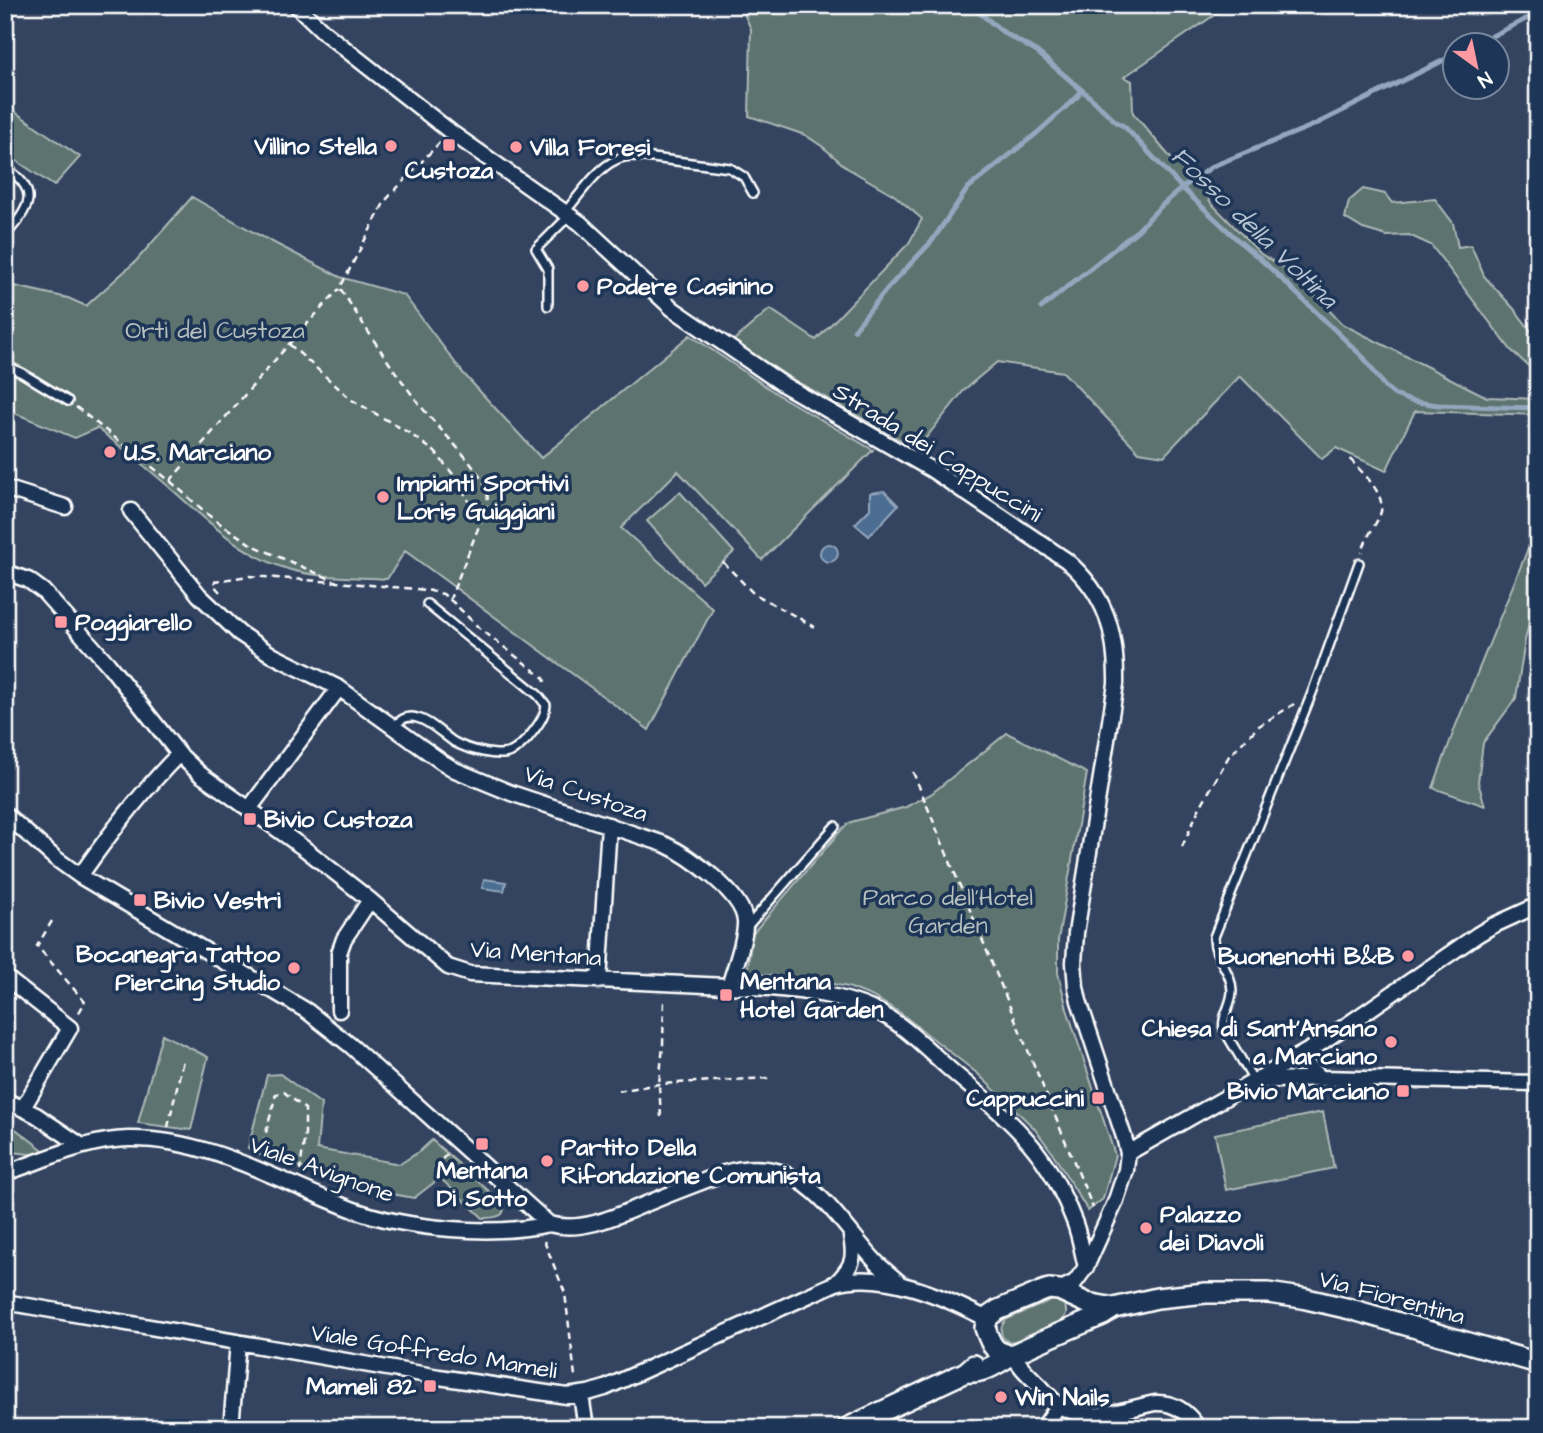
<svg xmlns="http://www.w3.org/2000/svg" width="1543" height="1433" font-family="'Architects Daughter',sans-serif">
<rect width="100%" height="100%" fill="#344460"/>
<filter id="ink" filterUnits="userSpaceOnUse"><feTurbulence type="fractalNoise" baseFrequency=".0143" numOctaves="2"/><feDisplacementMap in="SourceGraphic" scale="14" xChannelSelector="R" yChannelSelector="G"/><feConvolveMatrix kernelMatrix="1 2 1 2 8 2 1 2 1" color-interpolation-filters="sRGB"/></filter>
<g filter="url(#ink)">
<!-- green -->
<path fill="#5d736f" stroke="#aeb9b7" stroke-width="2" d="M740 5H1229L1124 77 1132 81 1133 113 1175 163 1197 177 1211 203 1261 254 1297 276 1342 324 1487 397 1538 399V415L1415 411 1386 471 1336 448 1322 459 1240 376 1164 456 1139 452 1063 372 997 362 965 389 917 449 789 377 733 341 770 309 816 340 909 243 922 219 894 195 847 168 823 147 805 135 749 116 751 29Z
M5 105 80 157 54 186 5 153Z
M1363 189 1385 194 1392 203 1435 199 1453 223 1458 247 1471 245 1484 276 1515 310 1538 340V375L1511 350 1431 245 1409 235 1387 236 1363 229 1345 218 1349 201Z
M192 197 257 234 340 277 404 295 463 373 541 458 690 335 780 396 873 450 762 560 678 471 621 528 713 609 649 730 405 551 387 579C358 577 318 578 291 570 242 556 205 519 168 486 145 466 121 447 97 428L75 438 5 409V282L10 285 68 298 86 306 136 261Z
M680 492 734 552 701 582 647 521Z
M1538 524V596L1533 608 1525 640 1516 698 1483 743 1478 782 1485 806 1433 788 1456 725Z
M1007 733 1087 773 1058 940V973L1067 1009 1115 1155 1103 1199 1088 1211 1052 1152 1034 1128 978 1074 898 1011 871 996 848 987 807 979 747 973 752 934 843 828 851 822 906 807 931 794Z
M162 1034 208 1057 191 1130 138 1123Z
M280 1074 321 1104 317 1149 400 1164 420 1151 432 1140 501 1202C510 1217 494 1218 483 1218L440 1178 414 1198C356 1189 302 1169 248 1148L267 1075Z
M1323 1112 1334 1168 1226 1190 1215 1134Z
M13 1127 42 1149V1153L37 1155 5 1151V1143Z
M1053 1300C1062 1300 1067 1305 1066 1314 1063 1319 1064 1320 1059 1323 1050 1328 1025 1339 1015 1341 1000 1344 997 1328 1007 1319Z"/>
<!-- water -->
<path fill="#4b6d92" stroke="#93a7be" stroke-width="2" d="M884 491 898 505 869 536 855 524 870 509V493Z
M820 553a9 9 0 1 1 18 0a9 9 0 1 1-18 0Z
M484 879 506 882 504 891 482 888Z"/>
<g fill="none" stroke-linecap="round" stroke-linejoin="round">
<!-- stream -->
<path stroke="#93a7be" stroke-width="5" d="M970 5 1003 32 1037 52 1090 97 1115 121 1125 127 1182 188 1240 242 1266 264 1364 358 1385 387 1395 395 1411 401 1438 405 1538 408
M1472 46 1538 13
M1041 308 1138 230 1159 208 1182 188 1213 166 1314 125 1456 54
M854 330 886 290 932 241 968 188 1037 133 1078 96 1081 90"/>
<!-- lane casing -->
<g stroke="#fff" stroke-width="12">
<path id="lane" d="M5 167C42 192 29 208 5 236
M565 212C579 196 597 168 616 160 623 156 630 156 637 156L730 168 744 177 753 193
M548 306V269L536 249 569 216
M5 365 22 373 68 401
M394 727C400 719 407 715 417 718 430 721 442 734 454 742 466 749 498 758 511 752 518 749 523 743 528 738 536 728 545 717 546 705L538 695 427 604
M746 928 835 826
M1254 1081 1224 1030C1221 1016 1232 1005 1232 991 1232 971 1213 957 1214 937L1312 693 1359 563"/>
</g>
<!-- street casing -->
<g stroke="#fff" stroke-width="19">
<path id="street" d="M296 5 325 33 452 133 580 223 673 309 784 385 932 470 1066 560C1106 594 1117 633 1116 684L1076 933 1074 963 1076 987 1079 1001 1124 1137 1128 1153 1126 1170 1115 1203 1086 1267 1075 1282 1059 1290
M5 488 65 507
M131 511 199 595 239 633 272 655 339 688 442 762 455 770 511 793 664 844C688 855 744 894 745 922 746 938 734 970 729 986
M5 572 28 580 43 591 108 664 179 754 200 774 305 849 370 900 448 967 470 974 770 988C805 991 841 995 874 1010 901 1022 924 1046 946 1066 978 1094 1018 1124 1042 1159 1055 1177 1066 1200 1074 1221 1080 1236 1082 1252 1086 1267
M249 809 339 688
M5 814 55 858 80 876 307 1011 350 1045 549 1224C586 1234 624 1212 658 1199 680 1190 702 1182 724 1173 803 1150 832 1214 876 1262 884 1270 893 1277 901 1284
M80 876C110 833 142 791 179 754
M5 977 70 1028 23 1108
M599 981 609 825
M339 1010V953L344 939 370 900
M1300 1056 1306 1064 1321 1078
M1259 1081 1321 1078 1538 1083
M5 1100 36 1115 82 1146
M1128 1153 1318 1045 1477 935 1492 926 1538 905
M5 1173C45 1160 85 1140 128 1139 208 1137 281 1183 354 1210 408 1229 493 1237 549 1224
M837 1282C855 1264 855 1256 850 1231
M5 1302 439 1377 567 1396 588 1393 605 1388 836 1283C884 1270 944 1297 987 1319
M1013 1354C1019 1367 1031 1377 1041 1387 1047 1394 1053 1401 1060 1406 1089 1425 1125 1409 1155 1403 1174 1402 1188 1412 1198 1428
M581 1395 586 1428
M231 1428 238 1342
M1043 1428 1059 1405"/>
</g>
<!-- secondary casing -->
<g stroke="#fff" stroke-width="24">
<path id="secondary" d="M1013 1354C995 1356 990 1343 985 1328L988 1317 998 1310 1043 1291 1049 1289 1059 1290 1087 1303 1114 1308
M966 1372C987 1374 999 1361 1016 1353 1045 1339 1074 1327 1103 1315L1114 1308 1157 1298 1206 1293H1268L1302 1298 1350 1309 1538 1363
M847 1428 966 1372 974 1365"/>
</g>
<!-- path -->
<path stroke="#fff" stroke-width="2.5" stroke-dasharray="7 5" stroke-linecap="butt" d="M440 142 385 201 340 288C365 327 391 368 420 405 440 431 469 456 485 485 488 492 488 499 487 506L450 599
M289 344 352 400 409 433 435 452 456 478 480 521
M76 407 170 481 212 518 252 545 337 582 427 590 443 594 455 604 478 627 544 678 546 686
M1350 459C1362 473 1390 496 1379 517 1372 531 1366 537 1362 553
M170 481 289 344 339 289
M723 562 753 593 815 627
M220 592 213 584 216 581 249 576 334 582
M913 772 1093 1208
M1182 847 1198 811 1229 756 1259 726 1294 704
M52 921 37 946 85 1002 77 1016
M1333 1050 1340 1063
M618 1091 659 1084 769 1078
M661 1117 659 1084 663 1046 664 998
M5 1123 9 1117
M168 1127 183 1060
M260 1156 276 1094 284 1092 305 1109V1133L300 1171
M434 1168 448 1153
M544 1241 565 1293 575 1376"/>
<!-- lane -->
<use href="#lane" stroke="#1d3557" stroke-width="7"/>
<!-- street -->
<use href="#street" stroke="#1d3557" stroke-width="14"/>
<!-- secondary -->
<use href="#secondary" stroke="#1d3557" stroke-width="19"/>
</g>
</g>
<!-- markers -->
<g fill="#ff9aa2" stroke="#1d3557" stroke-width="2.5">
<rect x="442" y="138" width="14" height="14" rx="3.5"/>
<circle cx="391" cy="146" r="7"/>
<circle cx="516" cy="147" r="7"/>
<circle cx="583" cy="286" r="7"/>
<circle cx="110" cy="452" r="7"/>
<circle cx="383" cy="497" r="7"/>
<rect x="54" y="615" width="14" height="14" rx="3.5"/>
<rect x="243" y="812" width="14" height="14" rx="3.5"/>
<rect x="133" y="893" width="14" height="14" rx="3.5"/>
<circle cx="1408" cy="956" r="7"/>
<circle cx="294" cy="968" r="7"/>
<rect x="719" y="988" width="14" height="14" rx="3.5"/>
<circle cx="1391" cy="1042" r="7"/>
<rect x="1396" y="1084" width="14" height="14" rx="3.5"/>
<rect x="1091" y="1091" width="14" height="14" rx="3.5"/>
<rect x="475" y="1137" width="14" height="14" rx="3.5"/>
<circle cx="547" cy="1161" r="7"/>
<circle cx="1146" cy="1228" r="7"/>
<rect x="423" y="1379" width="14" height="14" rx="3.5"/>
<circle cx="1001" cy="1397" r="7"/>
</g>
<g text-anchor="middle" stroke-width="7" stroke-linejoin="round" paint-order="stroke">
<!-- poi labels -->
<g font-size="24" font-weight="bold" fill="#fff" stroke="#1d3557" text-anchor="start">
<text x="377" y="154" text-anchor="end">Villino Stella</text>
<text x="530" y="155">Villa Foresi</text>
<text x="449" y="178" text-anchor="middle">Custoza</text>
<text x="597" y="294">Podere Casinino</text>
<text x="124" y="460">U.S. Marciano</text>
<text x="397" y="491">Impianti Sportivi<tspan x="397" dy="28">Loris Guiggiani</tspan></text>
<text x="75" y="630">Poggiarello</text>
<text x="264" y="827">Bivio Custoza</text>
<text x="154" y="908">Bivio Vestri</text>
<text x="280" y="962" text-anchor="end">Bocanegra Tattoo<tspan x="280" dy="28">Piercing Studio</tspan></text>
<text x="1394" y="964" text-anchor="end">Buonenotti B&amp;B</text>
<text x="740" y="989">Mentana<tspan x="740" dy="28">Hotel Garden</tspan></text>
<text x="1377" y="1036" text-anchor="end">Chiesa di Sant'Ansano<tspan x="1377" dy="28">a Marciano</tspan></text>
<text x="1389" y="1099" text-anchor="end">Bivio Marciano</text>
<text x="1084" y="1106" text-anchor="end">Cappuccini</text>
<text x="561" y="1155">Partito Della<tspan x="561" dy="28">Rifondazione Comunista</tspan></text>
<text x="482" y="1178" text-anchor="middle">Mentana<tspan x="482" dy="28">Di Sotto</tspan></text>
<text x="1160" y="1222">Palazzo<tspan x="1160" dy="28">dei Diavoli</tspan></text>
<text x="416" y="1394" text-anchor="end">Mameli 82</text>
<text x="1015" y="1405">Win Nails</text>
</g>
<!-- park labels -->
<g font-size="24" fill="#b6c0be" stroke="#1d3557">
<text x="215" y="338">Orti del Custoza</text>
<text x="948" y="905">Parco dell'Hotel<tspan x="948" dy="28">Garden</tspan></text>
</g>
<!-- street labels -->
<g font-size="24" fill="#fff" stroke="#1d3557">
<text transform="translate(938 452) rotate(32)" y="8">Strada dei Cappuccini</text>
<text transform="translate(586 793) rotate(19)" y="8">Via Custoza</text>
<text transform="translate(536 953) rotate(4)" y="8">Via Mentana</text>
<text transform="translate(322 1169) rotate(20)" y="8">Viale Avignone</text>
<text transform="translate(1392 1297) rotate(15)" y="8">Via Fiorentina</text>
<text transform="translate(434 1351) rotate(9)" y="8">Viale Goffredo Mameli</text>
</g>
<!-- water labels -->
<g font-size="26" font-style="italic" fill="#b7c5d3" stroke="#1d3557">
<text transform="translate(1255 227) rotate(44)" y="9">Fosso della Voltina</text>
</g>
</g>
<!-- margin -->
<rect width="1543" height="1433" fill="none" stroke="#1d3557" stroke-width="28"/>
<rect x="14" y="14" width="1515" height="1405" fill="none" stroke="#fff" stroke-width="2.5" filter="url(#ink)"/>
<!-- north arrow -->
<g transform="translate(1476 66) rotate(147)"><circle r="33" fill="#1d3557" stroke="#77869a" stroke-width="2"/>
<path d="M0-5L12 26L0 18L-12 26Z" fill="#ff9aa2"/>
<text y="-10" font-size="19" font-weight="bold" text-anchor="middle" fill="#ffffff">N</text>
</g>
</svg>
